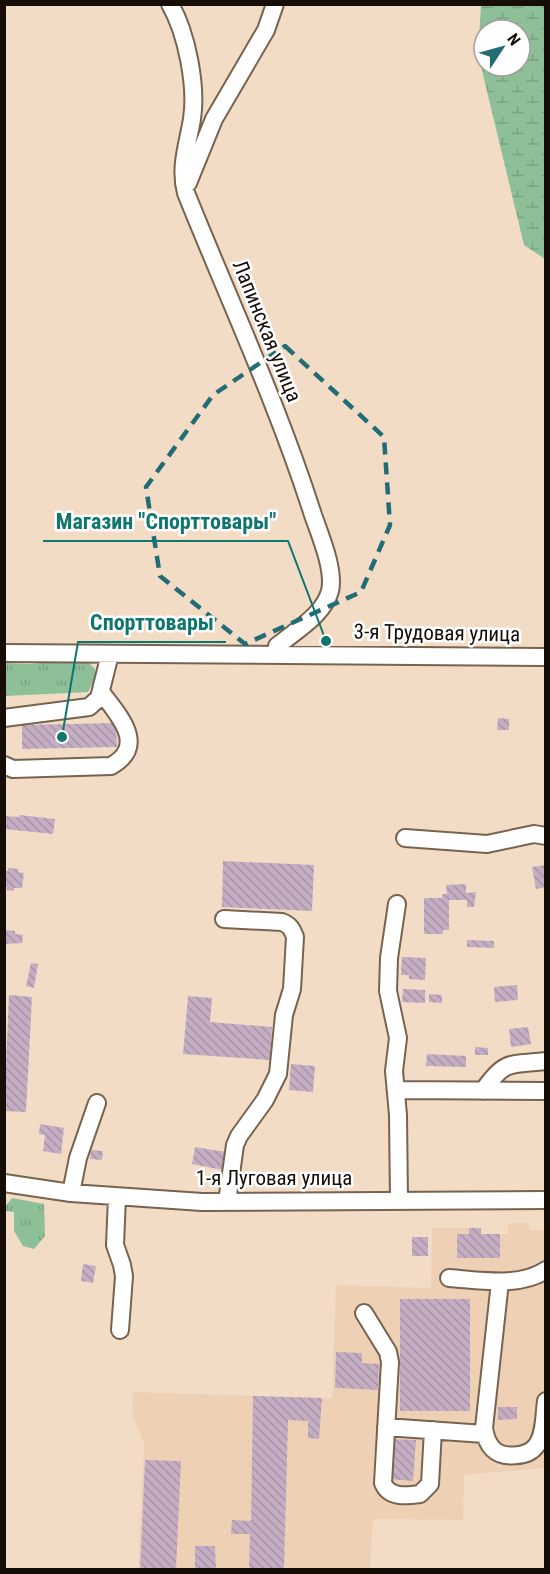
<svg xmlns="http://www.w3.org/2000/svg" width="550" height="1574" font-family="'Roboto Condensed',sans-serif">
<defs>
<pattern id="grass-tufts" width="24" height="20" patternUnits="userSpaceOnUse" patternTransform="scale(1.5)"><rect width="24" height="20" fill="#8dbf99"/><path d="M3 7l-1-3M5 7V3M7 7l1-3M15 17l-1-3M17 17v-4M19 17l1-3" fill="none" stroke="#79a382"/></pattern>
<pattern id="wetland-marsh" width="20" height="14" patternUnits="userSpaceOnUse" patternTransform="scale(1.5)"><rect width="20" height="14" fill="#8dbf99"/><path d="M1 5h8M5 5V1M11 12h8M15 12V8" fill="none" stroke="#79a382"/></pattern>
<pattern id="building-back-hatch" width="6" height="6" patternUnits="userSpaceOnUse" patternTransform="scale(1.5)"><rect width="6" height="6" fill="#c5aec4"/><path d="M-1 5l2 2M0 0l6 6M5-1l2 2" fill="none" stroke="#a894a7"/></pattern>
</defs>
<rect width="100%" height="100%" fill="#f3dcc5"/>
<!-- built -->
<path fill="#eed1b5" d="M508 1223H529V1230H545V1468L464 1475 463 1520 373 1519 370 1569H138L144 1444 133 1415 132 1402 134 1392 332 1398 336 1285 431 1288 432 1228H481V1234H508Z"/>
<!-- grass -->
<path fill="url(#grass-tufts)" d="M76 660 87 661 95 669V679L88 692 5 696V663L29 664Z
M12 1198 44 1204 45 1236 34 1249 23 1246 14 1231V1212L5 1211V1207Z"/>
<!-- wetland -->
<path fill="url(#wetland-marsh)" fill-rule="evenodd" d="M481 5H545V259L524 245 478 54ZM484 30H520V66H484Z"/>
<!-- building -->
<path fill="url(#building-back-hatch)" d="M498 718 509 719V730H497Z
M116 723 117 747 22 749V725Z
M19 815 55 819 53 834 4 829V816L19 817Z
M223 861 314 865 312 911 222 907Z
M546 865V887L536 889 532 867Z
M8 868 19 869 18 872 24 873 22 888H14V891L7 890V887H4V871H8Z
M466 884V893L476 892 474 907H467V900H449V930H443V934H424V898H442V894H447L446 885Z
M4 930 15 931V934L23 935 22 943 4 944Z
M467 940 494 941V948L467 947Z
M402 957 426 958 425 980 409 979V975H401Z
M31 963 38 964 34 988 26 986Z
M517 985 518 1000 495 1002 494 987Z
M403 989 425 990V1003L402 1002Z
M429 994 442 995V1003L429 1002Z
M9 995 32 997 26 1112 4 1111Z
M188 996 212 998 210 1022 272 1027 270 1060 183 1054Z
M528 1027 531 1044 511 1047 509 1029Z
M475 1047 488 1048V1055H475Z
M427 1054 466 1056V1067L426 1066Z
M291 1064 315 1066 313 1092 289 1090Z
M40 1124 64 1128 61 1154 43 1151 45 1135 39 1134Z
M195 1147 226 1152 223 1170 192 1164Z
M91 1150 103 1151 102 1160 90 1159Z
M469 1228H481V1234H500V1258H457V1234H469Z
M412 1237H428V1256H412Z
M83 1264 96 1266 93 1283 81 1281Z
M400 1299H470V1411H400Z
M336 1352 362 1353V1363L379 1364 378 1390 335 1388Z
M253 1396 322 1398 319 1439 308 1438V1421L288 1420 284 1570H249L250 1534H231L232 1520 251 1521Z
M498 1407H517V1419L498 1420Z
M391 1439 416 1440 413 1481 388 1479Z
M145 1460 181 1461 176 1570H140Z
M195 1546H215L216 1570H195Z"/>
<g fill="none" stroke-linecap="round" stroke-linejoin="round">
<!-- minor casing -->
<g stroke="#77634f" stroke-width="20">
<path id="minor" d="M170 4C187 34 197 86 192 119 188 144 179 167 186 193 229 300 278 405 313 515 320 535 335 570 330 591 324 614 298 629 281 643L277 646 276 653
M188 183 214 119 266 30 275 4
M4 653 546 657
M4 718 89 707 99 698 110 654
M4 765 13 769 111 766C148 745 118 715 101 692
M405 838 487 844 534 834 546 836
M397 904 389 958 388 991 398 1038 394 1071 398 1115 399 1201
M224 919 282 922C290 925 292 929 295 937L292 989 284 1015 278 1074 265 1100 239 1136 235 1145 227 1202
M396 1090 546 1091
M483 1091C505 1059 510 1065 546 1061
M4 1183 71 1193 202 1202 546 1200
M71 1193 78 1158 97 1103
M117 1197 115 1245 122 1265 124 1276 120 1330
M449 1278C479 1280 519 1288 546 1270
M500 1282 484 1428C485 1435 488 1444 493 1449 503 1459 528 1457 536 1446 545 1435 544 1414 546 1401
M364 1313 388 1352 390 1362 383 1483C389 1498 406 1496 420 1494L430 1484 433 1430
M386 1427 484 1434"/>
</g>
<!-- minor -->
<use href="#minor" stroke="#fff" stroke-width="16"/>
</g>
<!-- marked area -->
<path fill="none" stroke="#226c76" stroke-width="4.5" stroke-dasharray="12 8" stroke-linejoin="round" d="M285 346 384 437 390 525 361 592 245 644 160 576 146 487 213 395Z"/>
<g text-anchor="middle" stroke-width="5" stroke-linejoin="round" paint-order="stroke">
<!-- street labels -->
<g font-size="21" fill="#150d06" stroke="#fff">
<text transform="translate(267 331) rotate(68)" y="7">Лапинская улица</text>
<text transform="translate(437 633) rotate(1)" y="7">3-я Трудовая улица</text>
<text x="274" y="1185">1-я Луговая улица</text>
</g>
</g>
<!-- callouts -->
<path fill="none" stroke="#0f766e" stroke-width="2" d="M326 641L288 541H43M62 737L78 642H226"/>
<g fill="#0f766e" stroke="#fff" stroke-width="2">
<circle cx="326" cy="641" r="6"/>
<circle cx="62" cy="737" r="6"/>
</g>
<g font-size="22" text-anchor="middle" font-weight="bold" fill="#0f766e" stroke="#fff" stroke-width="5" stroke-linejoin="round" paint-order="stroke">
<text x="166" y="529">Магазин "Спорттовары"</text>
<text x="152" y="630">Спорттовары</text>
</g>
<!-- border -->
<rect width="550" height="1574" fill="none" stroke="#150d06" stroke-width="12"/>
<!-- north arrow -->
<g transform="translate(502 48) rotate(54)"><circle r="28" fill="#ffffff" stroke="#a19e9b" stroke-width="1.5"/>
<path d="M0-4.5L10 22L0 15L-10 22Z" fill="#226c76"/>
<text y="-9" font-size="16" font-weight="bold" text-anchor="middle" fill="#150d06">N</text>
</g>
</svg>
